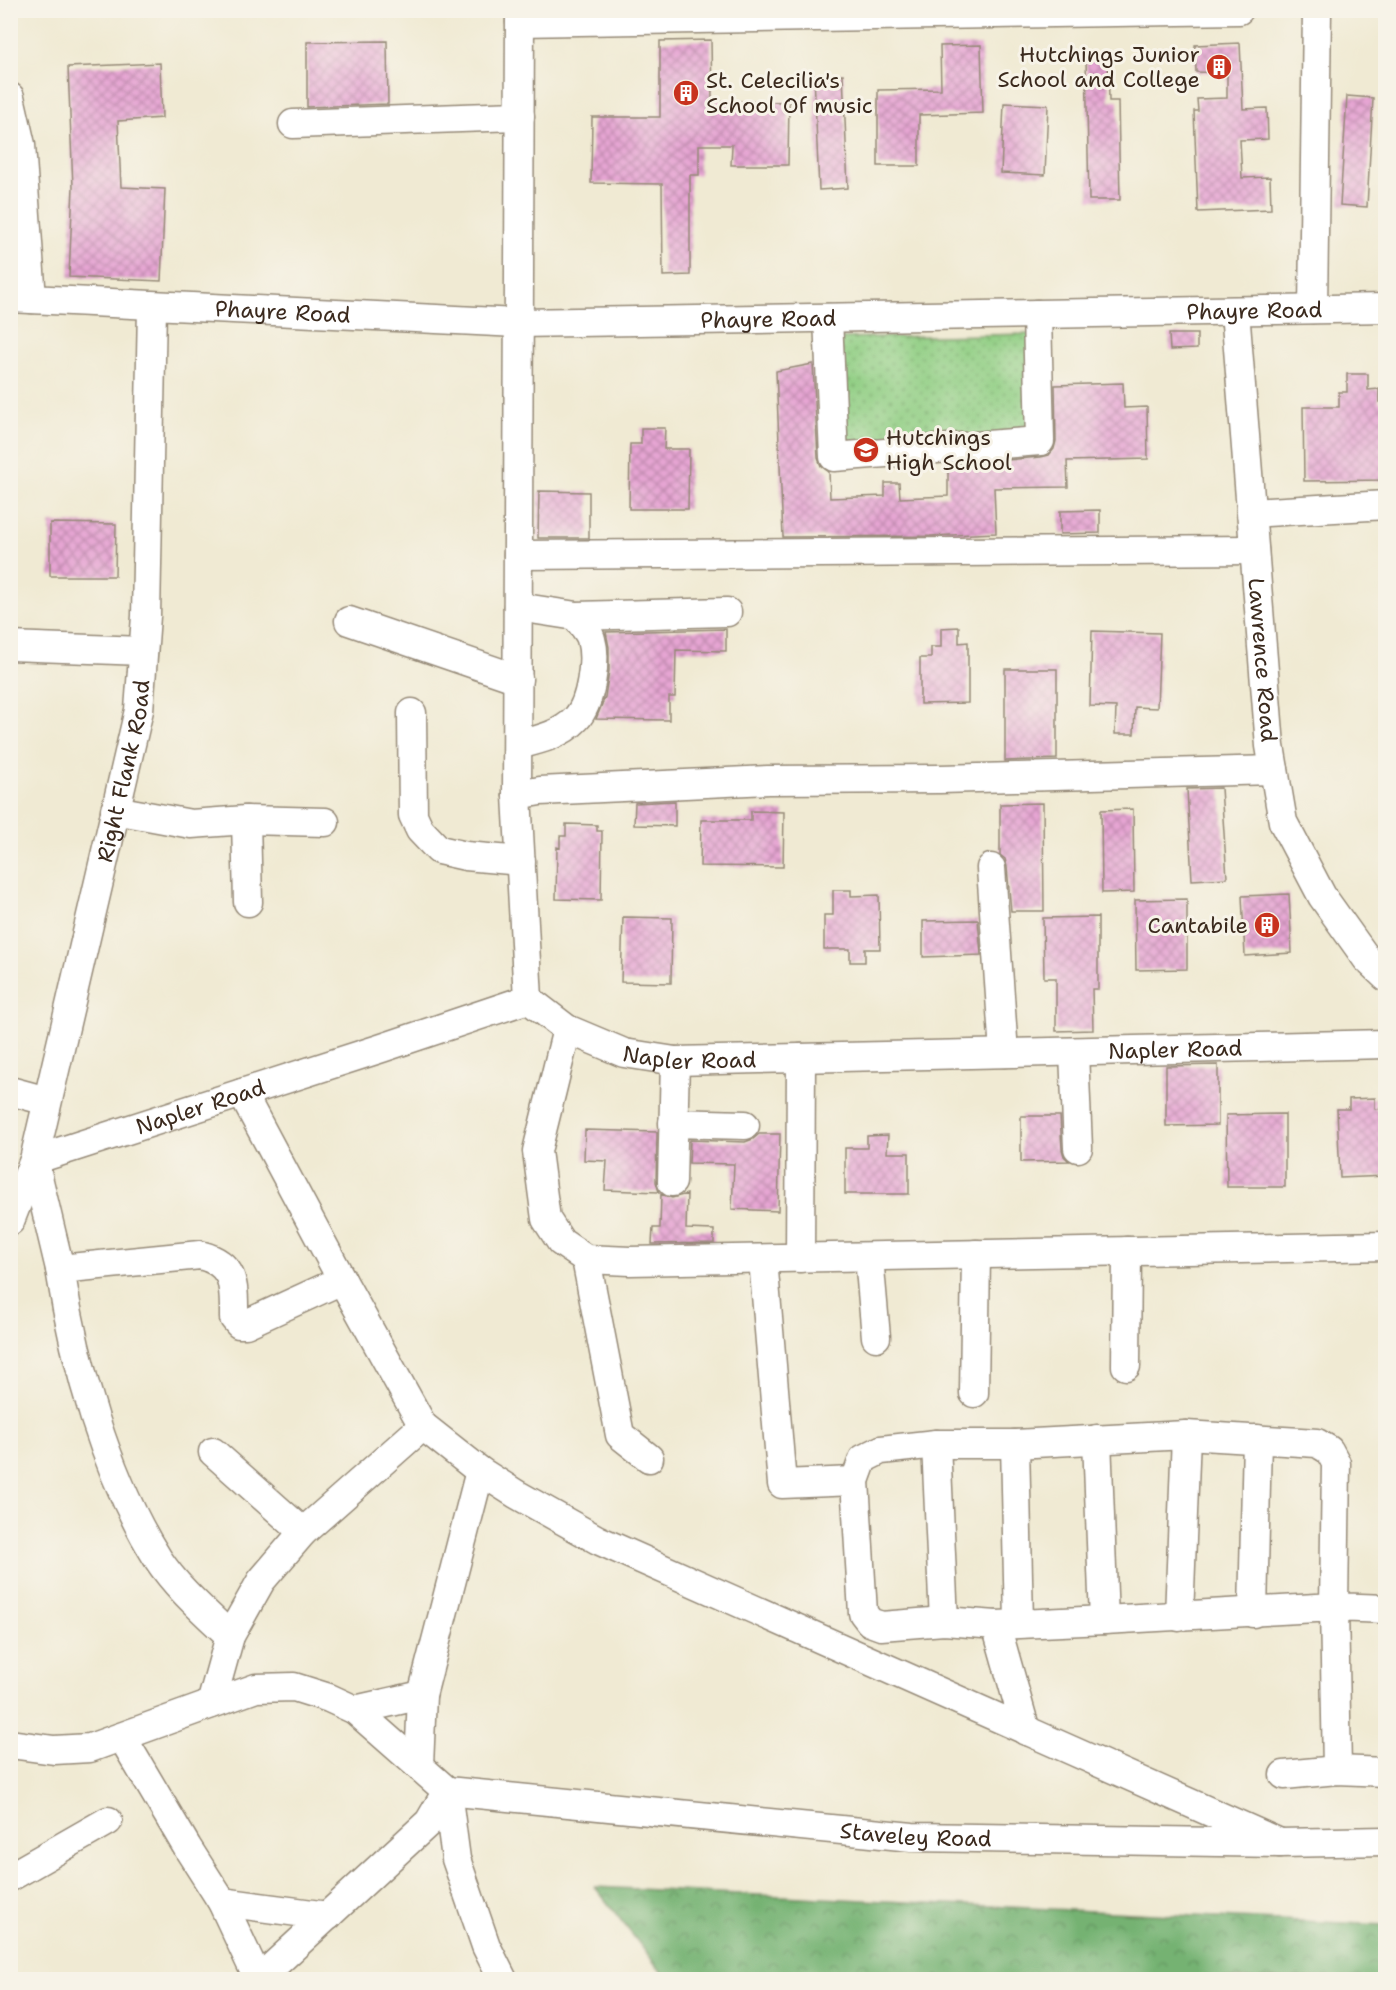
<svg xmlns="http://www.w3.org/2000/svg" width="1396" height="1990" font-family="'Shantell Sans',sans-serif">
<defs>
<pattern id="forest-crowns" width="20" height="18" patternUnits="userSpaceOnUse" patternTransform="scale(1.5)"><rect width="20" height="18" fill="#75b272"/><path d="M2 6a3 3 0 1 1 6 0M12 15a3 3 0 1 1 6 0" fill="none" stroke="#61915d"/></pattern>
<pattern id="park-dots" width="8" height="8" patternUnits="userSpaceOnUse" patternTransform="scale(1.5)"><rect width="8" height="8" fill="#92cf85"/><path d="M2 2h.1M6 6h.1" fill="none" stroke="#78a86c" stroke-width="1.8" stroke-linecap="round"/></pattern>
<pattern id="building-cross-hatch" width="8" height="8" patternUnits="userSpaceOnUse" patternTransform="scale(1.5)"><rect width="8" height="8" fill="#e6a5d3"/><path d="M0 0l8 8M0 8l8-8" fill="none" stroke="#bc87ab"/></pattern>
</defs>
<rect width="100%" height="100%" fill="#f7f3e8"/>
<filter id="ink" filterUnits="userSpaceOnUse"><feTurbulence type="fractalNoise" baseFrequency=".0167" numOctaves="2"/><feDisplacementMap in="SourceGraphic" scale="12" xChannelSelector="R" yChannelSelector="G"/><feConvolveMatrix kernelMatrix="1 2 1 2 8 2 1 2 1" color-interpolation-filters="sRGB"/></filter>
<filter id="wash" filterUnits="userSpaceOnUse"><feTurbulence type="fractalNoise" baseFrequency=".008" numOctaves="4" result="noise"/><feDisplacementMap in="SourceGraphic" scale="24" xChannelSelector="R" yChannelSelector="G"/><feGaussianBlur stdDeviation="1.35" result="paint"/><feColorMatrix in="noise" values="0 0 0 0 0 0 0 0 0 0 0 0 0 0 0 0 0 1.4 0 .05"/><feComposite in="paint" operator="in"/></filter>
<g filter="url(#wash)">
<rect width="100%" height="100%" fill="#f0ead3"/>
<!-- forest -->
<path fill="url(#forest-crowns)" stroke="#586e48" stroke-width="1.5" d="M595 1887 1385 1925V1979H667Z"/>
<!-- park -->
<path fill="url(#park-dots)" stroke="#667c52" stroke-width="1.5" d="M1039 334 1041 439 838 443 836 338Z"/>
<g id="blocks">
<!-- building -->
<path fill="url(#building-cross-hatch)" d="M711 40 712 101 789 102 788 165H731L732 145H699V175H690V275L663 276 662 184 591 183 592 117H660V41Z
M387 41 388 104 307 107V42Z
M1240 43 1243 109 1267 108 1268 139 1240 140 1242 178 1270 177 1271 209 1198 212 1194 111H1198L1197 99 1227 98V73L1196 72 1195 45Z
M981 45 983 113 919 115V166H878V90L941 89 940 46Z
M1086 58H1108L1109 101H1118L1120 200H1089Z
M160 63 162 118 118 121 121 187 165 189 161 281 69 277 73 187 68 67Z
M843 74 848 188 819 190 814 75Z
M1347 96 1373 98 1367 207 1340 205Z
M1004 103 1048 105 1045 175 1001 173Z
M1169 334H1197V349L1170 350Z
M813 364 818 458 821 466 829 472 830 498 885 496V483H899L900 498 948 496V465L1041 457 1049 455 1054 449 1056 441 1055 385 1123 383 1124 408 1147 407 1148 459 1067 461 1068 487 994 488 996 533 930 536 783 537 776 371Z
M1347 374H1368V390L1379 389V402H1386V480L1304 481 1303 407H1339V392H1347Z
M641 428H665L664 449H689L688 509H629L630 444H641Z
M539 491 589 492V538H538Z
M1100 510V533L1060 534V511Z
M50 523 116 524 115 576H50Z
M959 627V643L968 642V703L920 704V658H931V647H941V628Z
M726 629V651L676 650 675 697H669V720L596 719 605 697 609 671V647L606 632Z
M1092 631 1160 633 1157 708 1135 707 1134 734H1115L1116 707 1090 706Z
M1005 669H1057V759L1005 761Z
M1221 788 1227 878 1192 880 1187 789Z
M675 801V826L634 825 635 803Z
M1043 803 1044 911H1011L1007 867 1005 859 1000 855V804Z
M1133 809 1134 892 1102 893 1101 810Z
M751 811 784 812 783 867 700 866 701 820H751Z
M566 824 597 825V831H602L601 900 556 899 557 847 560 848V836H566Z
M833 890H851V896L879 895 880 949H865V962H850V949H824V915H833Z
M1289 894 1292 953 1245 956 1242 896Z
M1187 899V969L1136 970 1135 900Z
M623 917 672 918 671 983 621 982Z
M1098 917V989H1092L1093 1030 1056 1031V978H1044L1043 918Z
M978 920 981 955 923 957V921Z
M1218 1065V1125L1166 1126V1066Z
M1375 1098V1109L1386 1108V1176L1340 1178 1337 1109H1349V1099Z
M1285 1114V1187H1227L1226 1115Z
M1021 1116H1060L1062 1149 1064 1156 1069 1161 1021 1162Z
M585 1130 657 1132 656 1182 659 1192 605 1190 607 1161 584 1160Z
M759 1134H780L778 1211 732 1209 734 1164 689 1163 690 1140 745 1142 753 1139Z
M888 1135 887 1153H909V1194H845V1148H867V1136Z
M661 1194 672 1198 687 1194 686 1229 714 1230V1243L652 1244 653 1228H660Z"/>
</g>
</g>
<g filter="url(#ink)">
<use href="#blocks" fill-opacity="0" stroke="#968a78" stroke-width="1.5"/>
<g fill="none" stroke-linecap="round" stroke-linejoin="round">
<!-- minor casing -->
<g stroke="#968a78" stroke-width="31">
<g id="minor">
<path d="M520 10 517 795 528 999"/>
<path d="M520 22 1239 10"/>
<path d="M10 97 21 145 32 299"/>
<path d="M293 124 520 116"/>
<path id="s1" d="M10 298 519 323 1386 308"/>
<path d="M1313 309 1317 10"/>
<path id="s2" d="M1235 311 1270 746 1283 822 1322 896 1367 959 1386 977"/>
<path d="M828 318 834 457 1040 441 1037 314"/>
<path d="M1251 513 1386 505"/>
<path d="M518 555 1254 550"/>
<path d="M518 607 576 616 727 612"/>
<path d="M349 621 518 679"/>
<path d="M10 646 143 651"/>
<path d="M412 713 413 815 420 830 439 850 466 856 521 861"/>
<path d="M518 745C538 740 561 735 576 719 591 703 597 660 591 639 589 631 580 623 576 616"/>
<path d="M517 795 540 791 768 780 940 779 1274 770"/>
<path d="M115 810 191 824 246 820 325 822"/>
<path d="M246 820 248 902"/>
<path d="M991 868 1004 1053"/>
<path id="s3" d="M528 999 567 1029 624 1053 675 1061 1386 1044"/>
<path d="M567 1029 537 1151 546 1219 561 1242 586 1259 630 1261 1386 1246"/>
<path d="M1074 1052 1078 1148"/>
<path d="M10 1091 47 1101"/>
<path d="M242 1093 342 1280 423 1426 480 1471 516 1494 598 1540 1280 1843"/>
<path d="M673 1123 745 1125"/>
<path d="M672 1182 675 1061"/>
<path id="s4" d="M10 1221 34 1160 139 710 146 616 152 307"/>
<path d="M869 1257 876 1337"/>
<path d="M800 1258 801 1058"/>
<path d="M586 1259 620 1435 649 1458"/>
<path d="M763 1259 782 1484 855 1481"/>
<path d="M60 1269C75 1365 106 1476 158 1559 177 1588 205 1612 230 1636"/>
<path id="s5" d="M342 1280 246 1324H239L234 1318C234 1286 236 1264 200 1255L60 1269 34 1160 382 1048 528 999"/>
<path d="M1126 1366 1127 1251"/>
<path d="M974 1393 976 1254"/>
<path d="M1097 1439 1104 1620"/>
<path d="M936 1444 944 1621"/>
<path d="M1015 1444 1019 1623"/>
<path d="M213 1452 303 1532"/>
<path d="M1253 1613 1257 1439"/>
<path d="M1179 1617 1186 1435"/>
<path d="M996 1625 1026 1731"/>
<path d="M211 1704 230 1636 261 1581 303 1532 423 1426"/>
<path d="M355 1710 422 1695"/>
<path d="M122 1737 187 1847 222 1902 258 1979"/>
<path d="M10 1744 54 1750 90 1748 256 1688 294 1687 329 1698 355 1710 447 1791 456 1859 486 1946 503 1980"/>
<path d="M419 1766 422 1695 480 1471"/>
<path d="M1337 1770 1334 1607 1336 1463 1329 1450 1317 1443 1186 1435 1015 1444H936L881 1450 863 1459 855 1481 863 1613 870 1622 881 1626 944 1621 996 1625 1104 1620 1334 1607 1386 1609"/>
<path d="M1284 1775 1337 1770 1385 1772"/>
<path id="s6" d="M447 1791 912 1837 1280 1843 1386 1841"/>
<path d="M10 1877 108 1821"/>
<path d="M222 1902 328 1916"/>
<path d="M258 1980 429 1822 447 1791"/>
</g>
</g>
<!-- minor -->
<use href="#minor" stroke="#fff" stroke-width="28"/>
</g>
</g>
<!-- icons -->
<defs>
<g id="building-disc" transform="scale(1.35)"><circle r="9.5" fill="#c8321e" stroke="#f7f3e8"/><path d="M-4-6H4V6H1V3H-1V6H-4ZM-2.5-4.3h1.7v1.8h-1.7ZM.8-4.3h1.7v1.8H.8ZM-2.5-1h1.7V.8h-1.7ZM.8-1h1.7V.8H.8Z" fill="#fff"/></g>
<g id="school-disc" transform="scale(1.35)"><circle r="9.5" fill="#c8321e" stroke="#f7f3e8"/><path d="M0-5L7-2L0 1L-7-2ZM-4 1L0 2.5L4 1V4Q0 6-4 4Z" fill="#fff"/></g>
</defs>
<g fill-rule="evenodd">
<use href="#building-disc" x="1219" y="67"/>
<use href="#building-disc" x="686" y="93"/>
<use href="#school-disc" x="866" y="450"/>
<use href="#building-disc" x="1267" y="925"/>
</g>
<g text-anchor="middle" stroke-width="6" stroke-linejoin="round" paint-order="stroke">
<!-- poi labels -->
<g font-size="22" fill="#3b2a1e" stroke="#f7f3e8" text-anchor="end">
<text x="1200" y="62">Hutchings Junior<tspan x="1200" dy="25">School and College</tspan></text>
<text x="706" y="88" text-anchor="start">St. Celecilia's<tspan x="706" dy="25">School Of music</tspan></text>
<text x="886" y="445" text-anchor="start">Hutchings<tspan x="886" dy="25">High School</tspan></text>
<text x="1248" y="933">Cantabile</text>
</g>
<!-- street labels -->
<g font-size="22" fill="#3b2a1e" stroke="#f7f3e8">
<text dy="8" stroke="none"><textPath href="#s1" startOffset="1245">Phayre Road</textPath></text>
<text dy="8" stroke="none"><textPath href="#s1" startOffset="273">Phayre Road</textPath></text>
<text dy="8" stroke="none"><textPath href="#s1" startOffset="759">Phayre Road</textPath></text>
<text dy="8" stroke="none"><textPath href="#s2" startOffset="350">Lawrence Road</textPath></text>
<text dy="8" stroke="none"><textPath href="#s4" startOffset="465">Right Flank Road</textPath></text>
<text dy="8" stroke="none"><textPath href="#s3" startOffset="663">Napler Road</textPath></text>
<text dy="8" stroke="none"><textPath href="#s3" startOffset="177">Napler Road</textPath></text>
<text dy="8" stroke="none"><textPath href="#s5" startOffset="628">Napler Road</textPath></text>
<text dy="8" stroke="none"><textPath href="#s6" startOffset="471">Staveley Road</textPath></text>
</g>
</g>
<!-- margin -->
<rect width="1396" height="1990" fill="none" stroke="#f7f3e8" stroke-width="36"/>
</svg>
